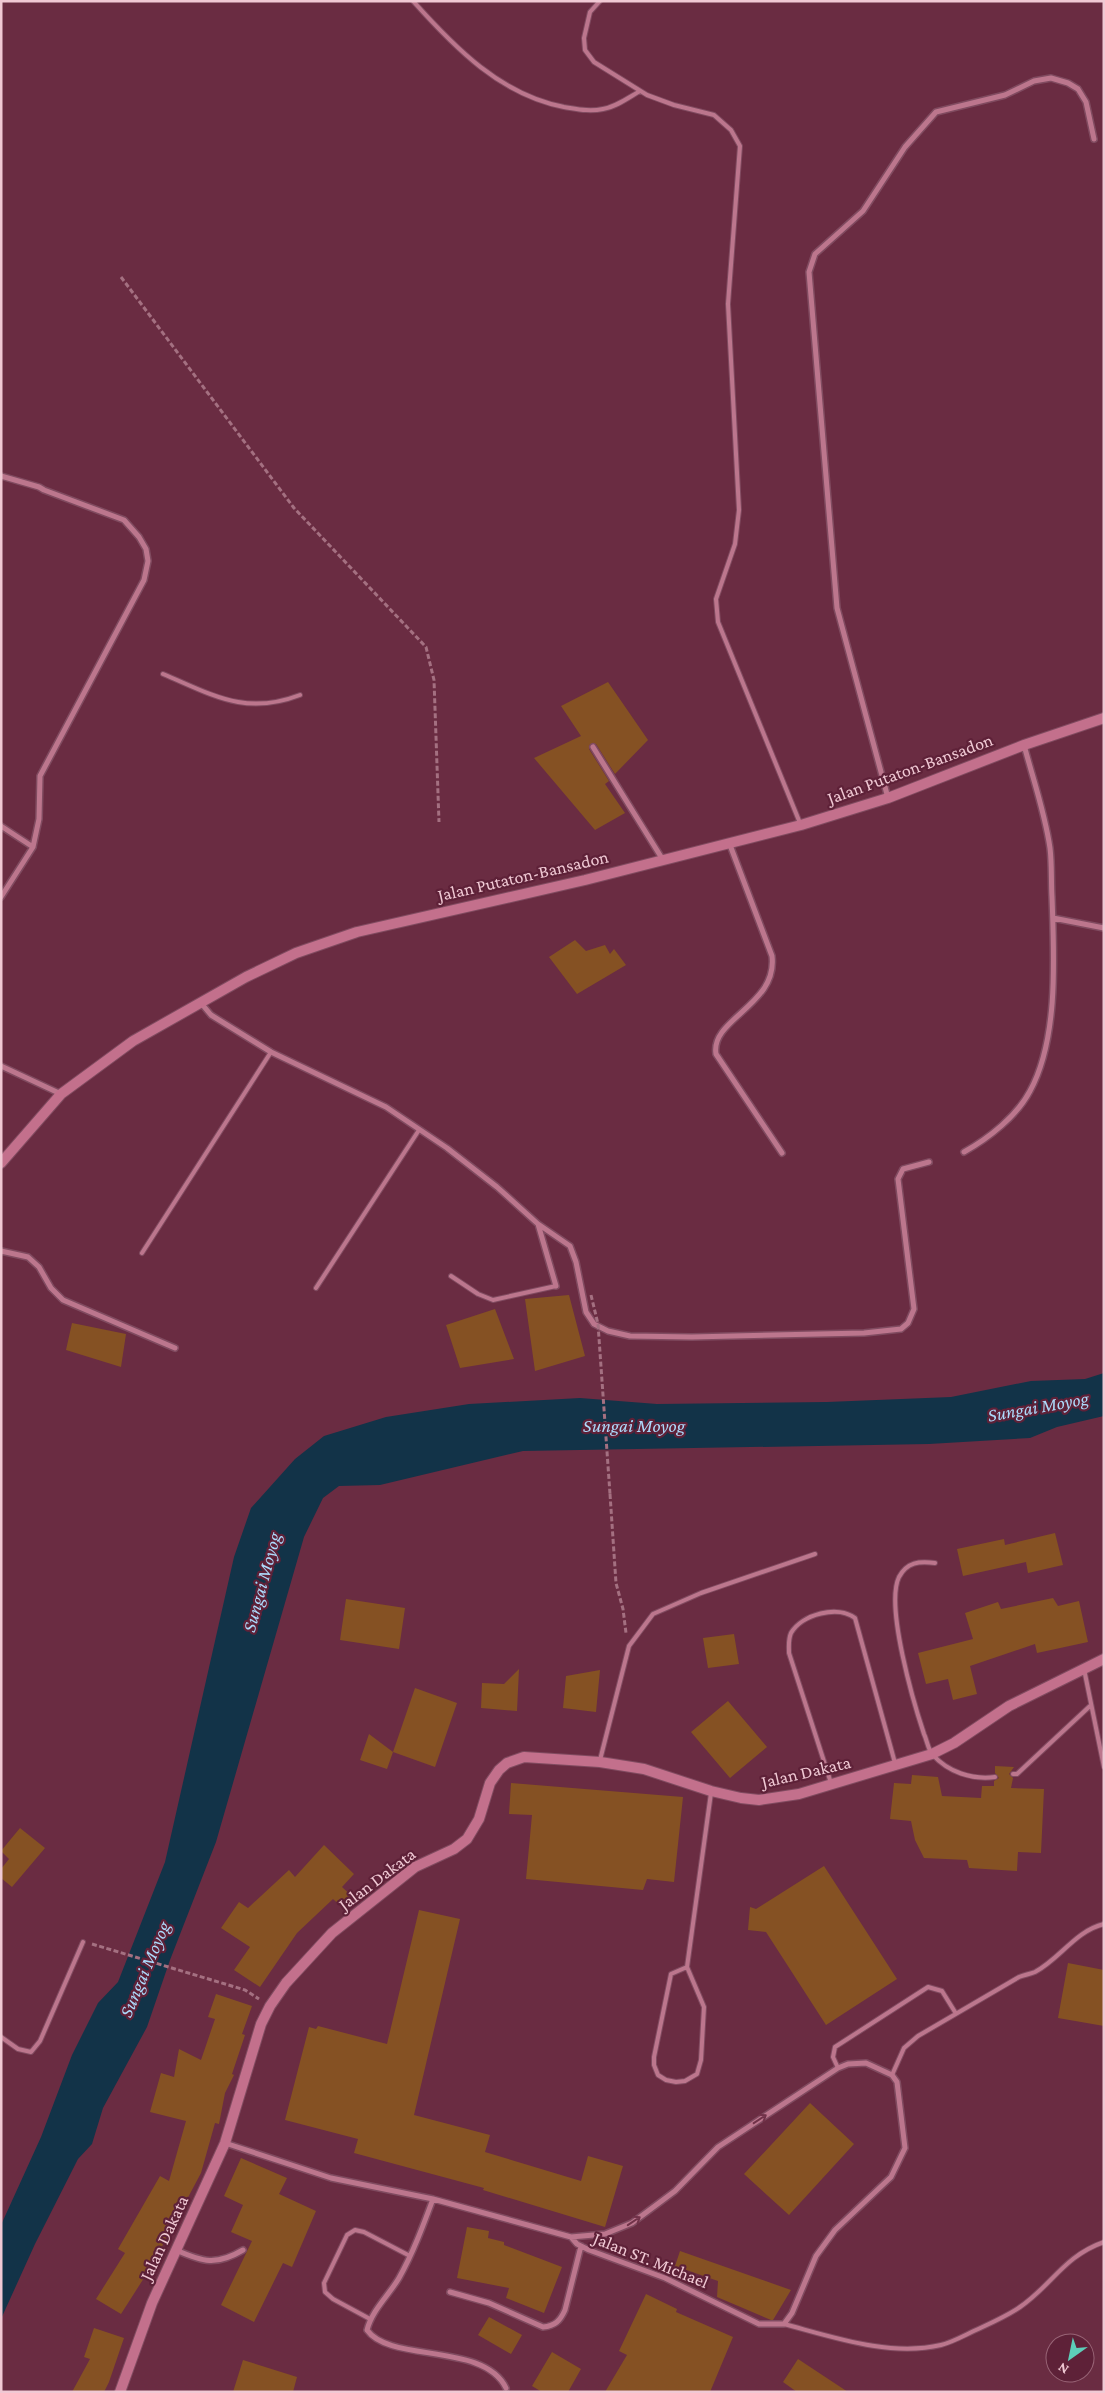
<svg xmlns="http://www.w3.org/2000/svg" width="1105" height="2393" font-family="'Crimson Pro',serif">
<rect width="100%" height="100%" fill="#6a2c42"/>
<!-- water -->
<path fill="#123348" d="M1104 1373V1416L1057 1427 1030 1438 929 1444 523 1451 380 1485 339 1486 323 1498 304 1537 216 1842 170 1960 147 2027 103 2108 92 2144 78 2159 35 2244 1 2319V2225L41 2137 72 2055 98 2003 118 1982 165 1862 234 1557 251 1508 295 1459 324 1436 386 1417 469 1404 580 1398 657 1404 827 1402 951 1397 1031 1381 1085 1379Z"/>
<!-- building -->
<path fill="#855123" d="M608 682 648 740 615 774 596 744 589 745V749L609 781 605 784 625 813 595 830 534 758 581 736 561 706Z
M575 940 586 951 605 945 610 954 614 949 626 965 577 994 549 957Z
M569 1295 585 1356 535 1371 525 1299Z
M495 1309 514 1359 460 1368 446 1325Z
M72 1323 126 1334 121 1367 66 1350Z
M1055 1533 1063 1565 1028 1573 1026 1562 963 1576 957 1549 1004 1539 1005 1545Z
M1053 1598 1058 1606 1079 1601 1088 1642 1037 1653 1035 1644 970 1666 977 1694 953 1700 948 1679 926 1684 918 1653 973 1639 965 1613 998 1602 1001 1609Z
M346 1599 405 1608 399 1649 340 1640Z
M734 1634 739 1664 708 1668 703 1638Z
M519 1669 517 1711 481 1708 482 1683 504 1684Z
M600 1670 596 1712 563 1708 566 1676Z
M415 1688 457 1703 435 1767 393 1752Z
M728 1701 767 1747 730 1778 691 1732Z
M369 1734 393 1752 387 1769 360 1760Z
M995 1766 1014 1767 1009 1774 1013 1778 1011 1788 1044 1789 1041 1853 1018 1852 1017 1871 969 1868 967 1860 924 1858 915 1840 911 1821 890 1819 894 1783 911 1784 912 1775 938 1777 942 1796 981 1798 982 1786H994V1781L999 1778 995 1773Z
M511 1783 683 1797 674 1882 647 1879 643 1890 526 1879 532 1815 509 1814Z
M20 1828 45 1848 12 1887 1 1878V1869L9 1859 1 1851Z
M324 1845 354 1874 342 1887 354 1898 344 1909 333 1899 297 1933 260 1987 234 1970 250 1947 221 1928 239 1902 248 1908 289 1870 295 1877Z
M824 1866 897 1979 826 2025 766 1932 748 1930 750 1907 756 1909Z
M419 1910 460 1919 414 2115 490 2135 485 2152 581 2181 588 2156 623 2166 605 2227 483 2190 484 2188 354 2153 358 2139 285 2120 309 2027 316 2029 318 2026 387 2044Z
M1068 1963 1104 1970V2026L1058 2018Z
M216 1994 252 2006 242 2034 245 2035 232 2074 234 2075 225 2093 219 2124 215 2123 201 2173 151 2267 121 2314 96 2299 125 2253 118 2249 160 2176 169 2181 186 2121 150 2112 161 2073 174 2077 179 2049 201 2060 215 2019 208 2017Z
M810 2103 854 2144 789 2215 744 2174Z
M241 2158 287 2178 279 2194 316 2211 292 2267 283 2263 254 2322 221 2305 252 2241 231 2232 243 2205 224 2196Z
M467 2227 489 2231 488 2238 504 2242V2245L562 2267 544 2313 506 2298 509 2288 457 2278Z
M680 2251 791 2290 773 2320H771L717 2297 718 2281 675 2266Z
M646 2294 677 2309 676 2312 733 2337 710 2392H605L627 2355 619 2351Z
M489 2317 522 2335 511 2354 478 2335Z
M94 2328 124 2338 109 2382 104 2392H72L90 2359 84 2357Z
M552 2352 581 2369 568 2392H542L532 2386Z
M798 2359 848 2392H797L783 2382Z
M243 2360 297 2377 293 2392H233Z"/>
<g fill="none" stroke-linecap="round" stroke-linejoin="round">
<!-- lane casing -->
<g stroke="#804b60" stroke-width="6">
<path id="lane" d="M413 1C455 48 501 95 564 107 577 109 589 112 603 109 616 107 628 98 640 91
M600 1 590 12 584 38 585 50 594 62 647 95 674 105 714 115 731 130 740 146 728 304 739 510 735 544 716 599 718 622 800 823
M163 674C213 695 245 716 300 695
M142 1253 271 1052
M451 1276 478 1294 493 1300 556 1286
M316 1288 419 1130
M935 1563C919 1561 907 1562 899 1577 885 1606 914 1704 924 1734 927 1740 928 1750 933 1755 948 1772 972 1780 995 1777
M1084 1669 1104 1767
M600 1760 629 1646 653 1614 701 1593 815 1554
M1013 1774H1017L1090 1706
M831 1783 789 1653C789 1646 788 1640 791 1633 802 1614 838 1605 855 1618L895 1763
M687 1967 671 1974 654 2057V2065L658 2075 666 2080 676 2082 685 2081 697 2074 701 2060 704 2007 687 1967 711 1793
M1 2037 18 2049 31 2052 40 2041 83 1942
M838 2068 833 2057 835 2047 928 1987 942 1991 955 2012
M892 2075 904 2048 918 2036 1019 1977C1024 1975 1030 1974 1035 1972 1060 1959 1075 1931 1104 1924
M370 2319 333 2299 325 2292 324 2283 347 2235 355 2230 364 2232 410 2256
M784 2324C833 2337 890 2357 941 2345 953 2342 965 2335 976 2330 991 2323 1007 2316 1020 2307 1052 2285 1064 2256 1104 2242"/>
</g>
<!-- street casing -->
<g stroke="#804b60" stroke-width="8">
<path id="street" d="M1 476 39 487 44 490 124 520 139 537 146 549 148 561 144 580 40 776 39 819 33 847 1 897
M593 747 663 860
M888 798 837 608 809 272 815 254 863 211 905 147 936 112 1005 95 1034 81 1051 78 1068 83 1078 89 1086 102 1094 139
M1 826 33 847
M730 845 772 956C778 1005 710 1019 716 1054L782 1153
M1053 918 1104 928
M201 1003 211 1015 271 1052 386 1107 447 1148 497 1187 538 1224 556 1286
M1 1066 61 1094
M964 1152C989 1138 1017 1116 1030 1091 1059 1038 1054 955 1052 897 1051 881 1052 864 1050 848 1045 813 1033 779 1024 745
M538 1224 570 1246 576 1262 586 1312 594 1324 608 1331 630 1336 692 1337 864 1333 901 1329 908 1323 914 1309 898 1179 903 1169 929 1162
M1 1251 28 1257 39 1267 51 1288 63 1300 175 1348
M225 2143 331 2178 433 2199 571 2237 577 2244 589 2250 665 2278 759 2324H784L792 2313 816 2256 835 2230 891 2177 905 2148 897 2082 892 2075 866 2063 848 2064 838 2068 718 2147 675 2191 632 2223 605 2234 571 2237
M433 2199C423 2226 413 2253 399 2278 389 2295 372 2310 367 2330 390 2363 484 2342 506 2388
M176 2250C203 2262 216 2266 243 2250
M450 2292 489 2303 543 2327C555 2326 560 2321 565 2310L581 2246"/>
</g>
<!-- secondary casing -->
<g stroke="#804b60" stroke-width="12">
<path id="secondary" d="M1 1163 61 1094 133 1041 246 977 296 953 357 932 585 880 801 825 888 798 1024 745 1104 718
M120 2392 152 2303 225 2143 261 2024 270 2006 286 1983 332 1933 415 1867 454 1849 467 1839 479 1819 490 1783 499 1770 507 1763 524 1757 600 1762 644 1769 711 1791 741 1798 759 1800 799 1794 932 1754 954 1743 1009 1706 1104 1659"/>
</g>
<!-- path -->
<path stroke="#a47081" stroke-width="3" stroke-dasharray="5 2.5" stroke-linecap="butt" d="M121 277 294 508 426 647 434 680 439 822
M610 1494 616 1583 623 1609 626 1633
M92 1944 245 1990 259 1999"/>
<!-- lane -->
<use href="#lane" stroke="#bc768d" stroke-width="4"/>
<!-- street -->
<use href="#street" stroke="#bc768d" stroke-width="5"/>
<!-- secondary -->
<use href="#secondary" stroke="#c3708c" stroke-width="10"/>
<!-- path-bridge -->
<path stroke="#a47081" stroke-width="3" stroke-dasharray="5 2.5" stroke-linecap="butt" d="M591 1295 598 1324 610 1494"/>
</g>
<!-- one-way arrows -->
<defs><path id="oneway-shaft" d="M-6 0H5M1.5-3L5.5 0L1.5 3" fill="none" stroke-width="1.6" stroke-linecap="round" stroke-linejoin="round" transform="scale(1.25)"/></defs>
<g stroke="#713249">
<use href="#oneway-shaft" transform="translate(760 2119) rotate(-33)"/>
<use href="#oneway-shaft" transform="translate(634 2221) rotate(-34)"/>
</g>
<g text-anchor="middle" stroke-width="4.5" stroke-linejoin="round" paint-order="stroke">
<!-- street labels -->
<g font-size="18" fill="#f0c9d4" stroke="#5e2138">
<text transform="translate(910 769) rotate(-20)" y="6">Jalan Putaton-Bansadon</text>
<text transform="translate(523 876) rotate(-13)" y="6">Jalan Putaton-Bansadon</text>
<text transform="translate(806 1772) rotate(-13)" y="6">Jalan Dakata</text>
<text transform="translate(377 1879) rotate(-37)" y="6">Jalan Dakata</text>
<text transform="translate(164 2238) rotate(-65)" y="6">Jalan Dakata</text>
<text transform="translate(651 2260) rotate(22)" y="6">Jalan ST. Michael</text>
</g>
<!-- water labels -->
<g font-size="19" font-style="italic" fill="#acdafb" stroke="#5e2138">
<text transform="translate(1038 1406) rotate(-10)" y="7">Sungai Moyog</text>
<text x="634" y="1432">Sungai Moyog</text>
<text transform="translate(261 1582) rotate(-75)" y="7">Sungai Moyog</text>
<text transform="translate(144 1969) rotate(-67)" y="7">Sungai Moyog</text>
</g>
</g>
<!-- border -->
<rect width="1105" height="2393" fill="none" stroke="#f0c9d4" stroke-width="5"/>
<!-- north arrow -->
<g transform="translate(1070 2358) rotate(213)"><circle r="24" fill="#5e2138" stroke="#986476"/>
<path d="M0-4L9 19L0 12L-9 19Z" fill="#5dceb9"/>
<text y="-8" font-size="14" font-weight="bold" text-anchor="middle" fill="#f0c9d4">N</text>
</g>
</svg>
